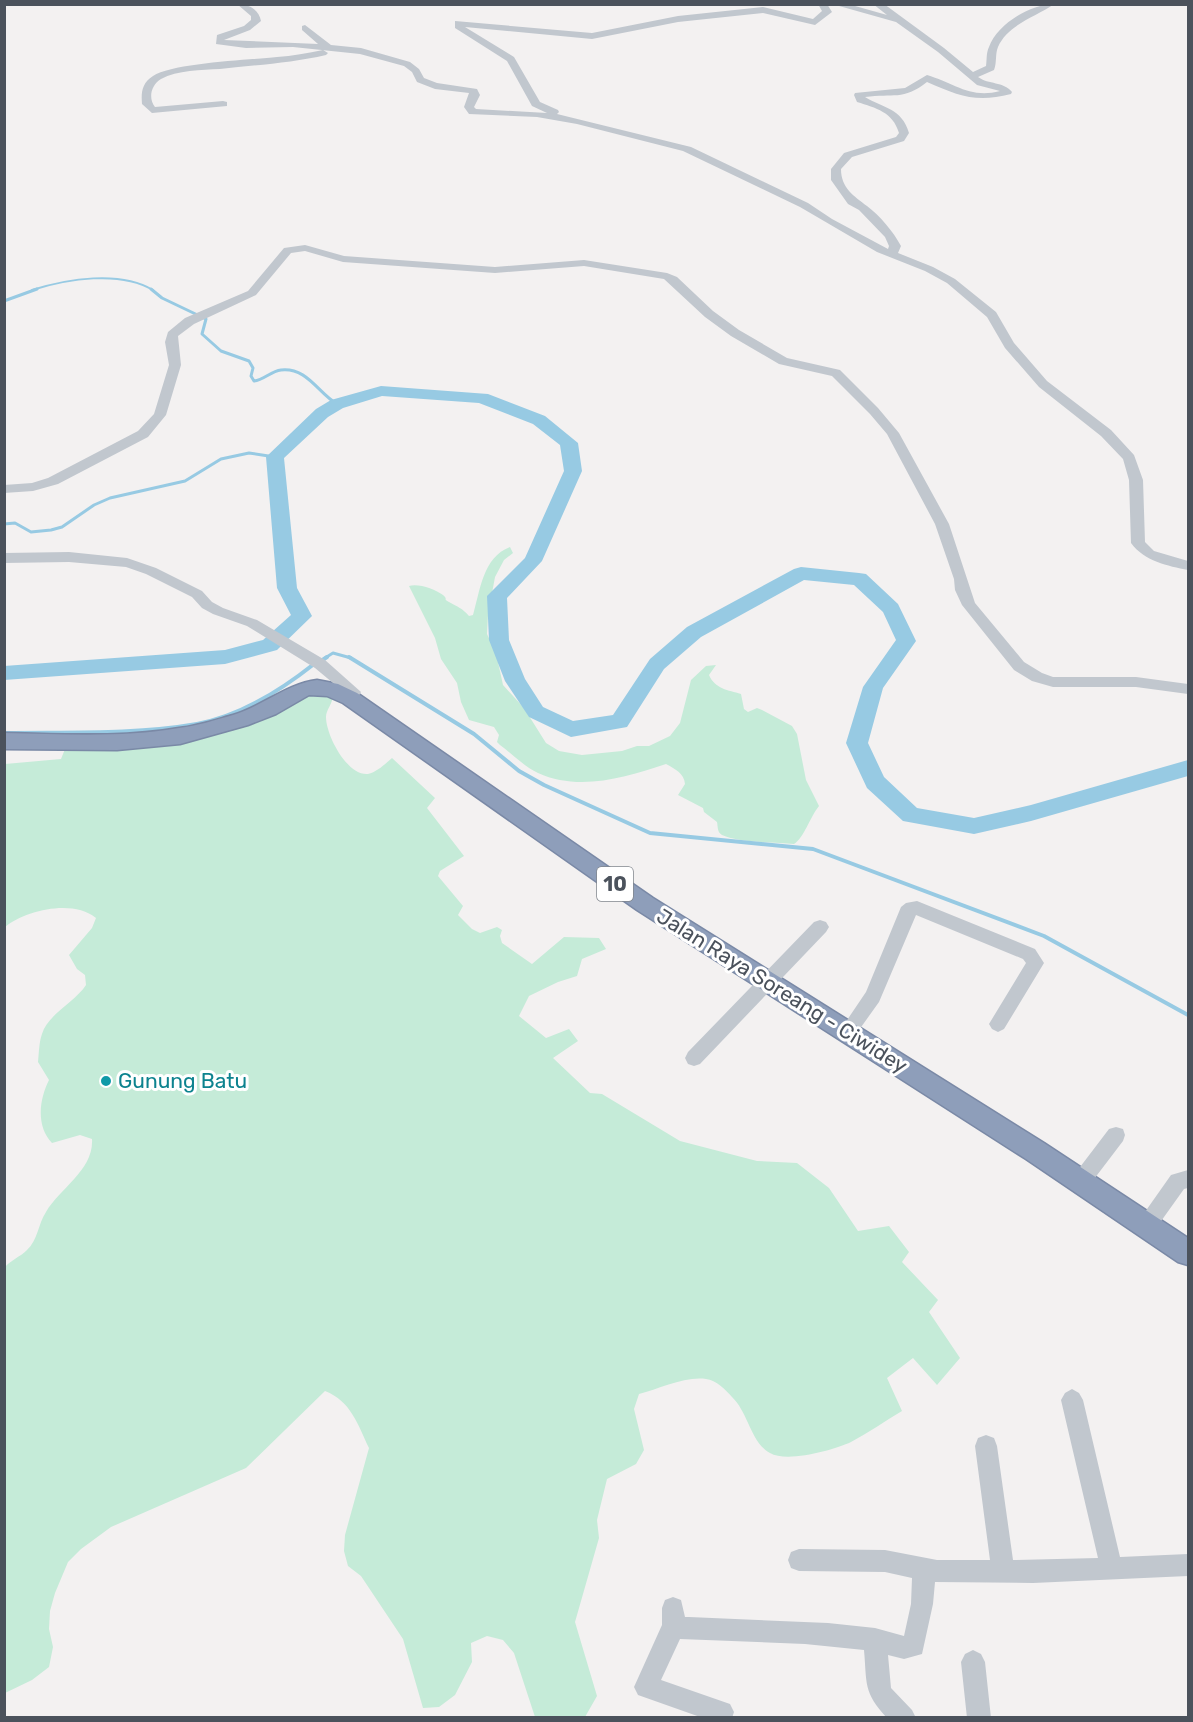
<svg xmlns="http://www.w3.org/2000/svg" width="1193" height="1722" font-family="Rubik,sans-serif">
<rect width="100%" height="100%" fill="#f3f1f1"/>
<!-- green -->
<path fill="#c5ebd8" d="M510 547 513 553 504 560 495 577 488 615 487 634 496 653 503 685 524 708 546 743 559 751 582 755 622 751 637 746H649L670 736 680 723 691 680 706 666 716 665 709 675C715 689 728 690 741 694L744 709 748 712 757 708 762 710 792 726 797 734 806 780 819 806C810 817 804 838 794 844 776 842 739 843 722 835 717 832 718 827 717 822L704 812 703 808 678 795 685 784C684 773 675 769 666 764 626 777 580 792 538 773 525 767 512 754 500 745L497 742 499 735 494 727 469 720 461 702 457 683 441 659 435 638 409 586C418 583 435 589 443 595 449 600 442 598 449 602 458 607 462 608 469 616L473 615C480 591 483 557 510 547Z
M300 695H333C333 703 326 710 326 717 326 735 347 776 368 774 377 772 385 764 392 758L435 798 427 808 464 856 440 871 438 876 463 906 458 915 472 929 480 933 497 927 502 930 500 936 502 943 532 964 564 937 599 938 606 949 582 959 577 976 558 982 529 996 519 1016 546 1038 569 1029 578 1041 553 1058 590 1093 602 1094 680 1141 757 1161 797 1163 829 1188 858 1231 889 1226 909 1252 902 1262 938 1300 929 1312 960 1358 937 1385 913 1358 887 1378 902 1411C885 1421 868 1433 851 1442 834 1450 787 1463 770 1453 751 1443 748 1412 732 1397 726 1390 716 1380 706 1379 685 1376 659 1389 639 1394L634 1409 644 1450 636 1464 607 1479 597 1520 599 1538 575 1622 597 1696 585 1717H535L514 1653 503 1640 487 1636 471 1643 472 1662 455 1695 439 1707 423 1708 403 1639 361 1576 348 1566 344 1551 345 1535 369 1448C358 1425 351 1401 325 1391L246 1468 111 1527 81 1549 68 1562 55 1593 50 1611 49 1629 53 1647 49 1667 32 1680 5 1693V1267C11 1260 20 1257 27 1250 38 1240 38 1224 46 1212 60 1188 94 1170 92 1139L80 1135 52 1143C36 1126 39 1100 49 1080L38 1062C39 1053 39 1042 42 1034 48 1014 75 1002 86 985L85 975 77 969 69 955 92 928 96 918C73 899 26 910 5 927V764L61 759 65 749 174 740Z"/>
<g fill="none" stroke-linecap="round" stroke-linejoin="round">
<!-- stream-far2 -->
<path stroke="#97cae3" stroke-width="2" d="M32 290C67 279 120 270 153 290"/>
<!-- stream-far1 -->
<path stroke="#97cae3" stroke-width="3" d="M151 289 162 298 206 319 202 334 221 351 249 361 253 368 251 376 254 381C264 380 271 371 281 370 307 367 318 393 337 404
M4 301 37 289
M4 524 15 523 31 532 51 530 62 527 94 505 110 498 185 481 221 459 249 453 275 457
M325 658 333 653 351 658"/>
<!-- stream -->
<path stroke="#97cae3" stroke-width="4" d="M349 657 474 734 519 771 544 785 650 833 813 849 1044 936 1188 1015
M321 661 327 657
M5 733C68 732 134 735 197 724 240 716 280 691 314 664"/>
<!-- river -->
<path fill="#97cae3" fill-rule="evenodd" d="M381 386 488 394 545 416 578 443 582 471 542 561 507 598 509 640 525 679 543 707 573 721 613 715 650 659 687 627 794 569 801 567 859 573 866 574 898 604 916 641 883 688 868 743 884 777 917 808 974 818 1031 805 1188 760V776L1031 821 974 834 903 821 867 788 846 743 863 687 896 640 883 612 854 585 804 580 701 637 664 669 627 727 571 737 529 717 505 681 489 640 487 596 525 558 564 471 560 445 533 424 479 403 382 396 343 408 328 417 284 458 297 588 312 616 277 650 225 664 4 680V666L225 650 263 640 291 615 277 588 266 457 316 409 331 400Z"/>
<!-- highway casing -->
<g stroke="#7a89a6" stroke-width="3">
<path id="highway" d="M317 680 338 684 357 693 653 898 1044 1143 1188 1238V1265L1178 1262 1026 1159 637 910 343 703 327 696 309 695 276 714 248 725 180 744 117 750 4 749V733C62 734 122 738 179 728 197 726 215 720 233 715 263 706 286 684 317 680Z"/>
</g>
<!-- minor -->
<path fill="#c1c7ce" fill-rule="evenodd" d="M237 4C248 4 259 9 261 21L250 30 224 40 318 44 302 30V26L305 25 331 45 361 48 410 62 419 69 424 78 437 83 477 89 480 95 474 107 476 109 547 113 532 106 507 61 455 28V21L592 33 678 16 763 7 813 19 822 11 818 4H827L832 12 815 25 763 13 678 22 592 39 465 27 514 57 540 102 558 110 559 112 557 114 691 147 808 203 832 219 888 249 889 246 885 237 859 210 848 204 831 180V169L844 153 896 137 899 133C893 112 876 108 857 102L854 95 855 93 905 88 927 75C954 83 970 99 1000 91L977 85 938 52 896 22 832 4H848L887 15 873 4H884L944 48 973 72 986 66C987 60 986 53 989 47 997 24 1031 4 1054 4 1036 17 1008 24 998 47 995 54 997 63 994 70L978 77C989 85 1003 81 1012 92L1011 94C976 103 959 96 927 82 903 101 893 93 865 97 883 108 902 108 909 133L904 141 852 157 841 169C841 188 854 196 867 206 880 216 893 231 901 246L898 253 933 267 955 279 996 312 1014 343 1047 381 1111 430 1134 455 1143 480 1145 542 1154 551 1188 561V570C1168 566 1144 561 1131 543L1129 480 1123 459 1101 436 1039 387 1005 348 987 317 947 283 925 271 877 252 800 207 683 151 577 124 537 117 469 114 464 107 469 93 435 89 417 82 412 72 404 66 360 54 293 47 246 48 216 44 217 35 244 26 251 20V16Z
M323 50 328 53 326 55C292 63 256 65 220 69 202 70 177 70 161 79 151 85 148 98 155 107L223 101 227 102V106L152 113 142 104C141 92 142 83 153 76 173 63 250 60 277 57 292 56 308 53 323 50Z
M305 245 344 256 495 267 584 260 667 273 677 277 713 311 739 330 787 358 840 370 878 408 899 433 949 524 975 603 1024 662 1042 673 1053 677H1136L1188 684V694L1136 687H1053L1032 681 1014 670 962 605 955 590 954 579 935 524 887 434 870 414 832 376 779 364 731 336 705 317 664 279 584 266 495 273 343 262 305 251 291 253 256 295 194 324 178 336 181 365 166 415 148 437 58 484 33 491 4 493V485L32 483 48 478 138 431 154 414 169 365 165 342 168 332 185 318 248 291 284 248Z
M69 552 127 558 156 568 202 591 212 602 223 608 257 620 325 660 361 692 355 702H345L342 698 345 693 315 668 247 626 213 614 202 608 192 597 146 574 126 567 69 562 4 563V553Z
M917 901 1035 949 1044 963 1041 968 1004 1029 998 1032 992 1029 989 1024 1026 963 1023 959 916 915 879 1002 854 1037 848 1040 842 1037 839 1032 866 992 901 907 906 903Z
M820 920 826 922 829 927 826 932 700 1064 694 1066 688 1064 685 1058 688 1052 814 922Z
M1116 1127 1123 1129 1125 1135 1123 1141 1088 1187 1081 1190 1074 1187 1071 1181 1074 1175 1109 1129Z
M1188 1170V1188L1184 1189 1154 1231 1147 1234 1140 1231 1137 1225 1140 1219 1171 1175Z
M1072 1389 1079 1393 1083 1400 1120 1557 1188 1554V1576L1033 1583 935 1582 933 1604 922 1654 904 1659 888 1655 891 1688 912 1710 916 1718H887C863 1692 867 1684 864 1650L805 1644 680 1639 661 1680 730 1704 734 1712 732 1718H703L638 1695 634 1687 662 1625V1608L665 1600 673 1597 681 1600 685 1617H689L828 1623 875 1628 904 1636 911 1604 912 1578 885 1572 799 1571 791 1568 788 1560 791 1552 799 1549 885 1550 937 1560H990L975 1446 978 1438 986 1435 994 1438 997 1446 1013 1560 1098 1558 1061 1400 1065 1393Z
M973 1650 981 1654 985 1662 991 1718H967L961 1662 965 1654Z"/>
<!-- highway -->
<use href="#highway" fill="#8e9eba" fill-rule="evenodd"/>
</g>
<!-- markers -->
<circle fill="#0f9aa8" stroke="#fff" stroke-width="2" cx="106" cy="1081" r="6"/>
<g text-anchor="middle" stroke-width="6" stroke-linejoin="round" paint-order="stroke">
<!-- shield labels -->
<rect fill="#fff" stroke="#81868d" stroke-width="1.5" x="597" y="867" width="36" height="34" rx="4.5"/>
<g font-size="20" font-weight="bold" fill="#4b525c">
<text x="615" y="891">10</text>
</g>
<!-- street labels -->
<g font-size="21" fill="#4b525c" stroke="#fff">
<text transform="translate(782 991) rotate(32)" y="7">Jalan Raya Soreang - Ciwidey</text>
</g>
<!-- culture labels -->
<g font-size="21" fill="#0d838f" stroke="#fff" text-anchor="start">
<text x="118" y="1088">Gunung Batu</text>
</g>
</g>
<!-- border -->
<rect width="1193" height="1722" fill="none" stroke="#4b525c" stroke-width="12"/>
</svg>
